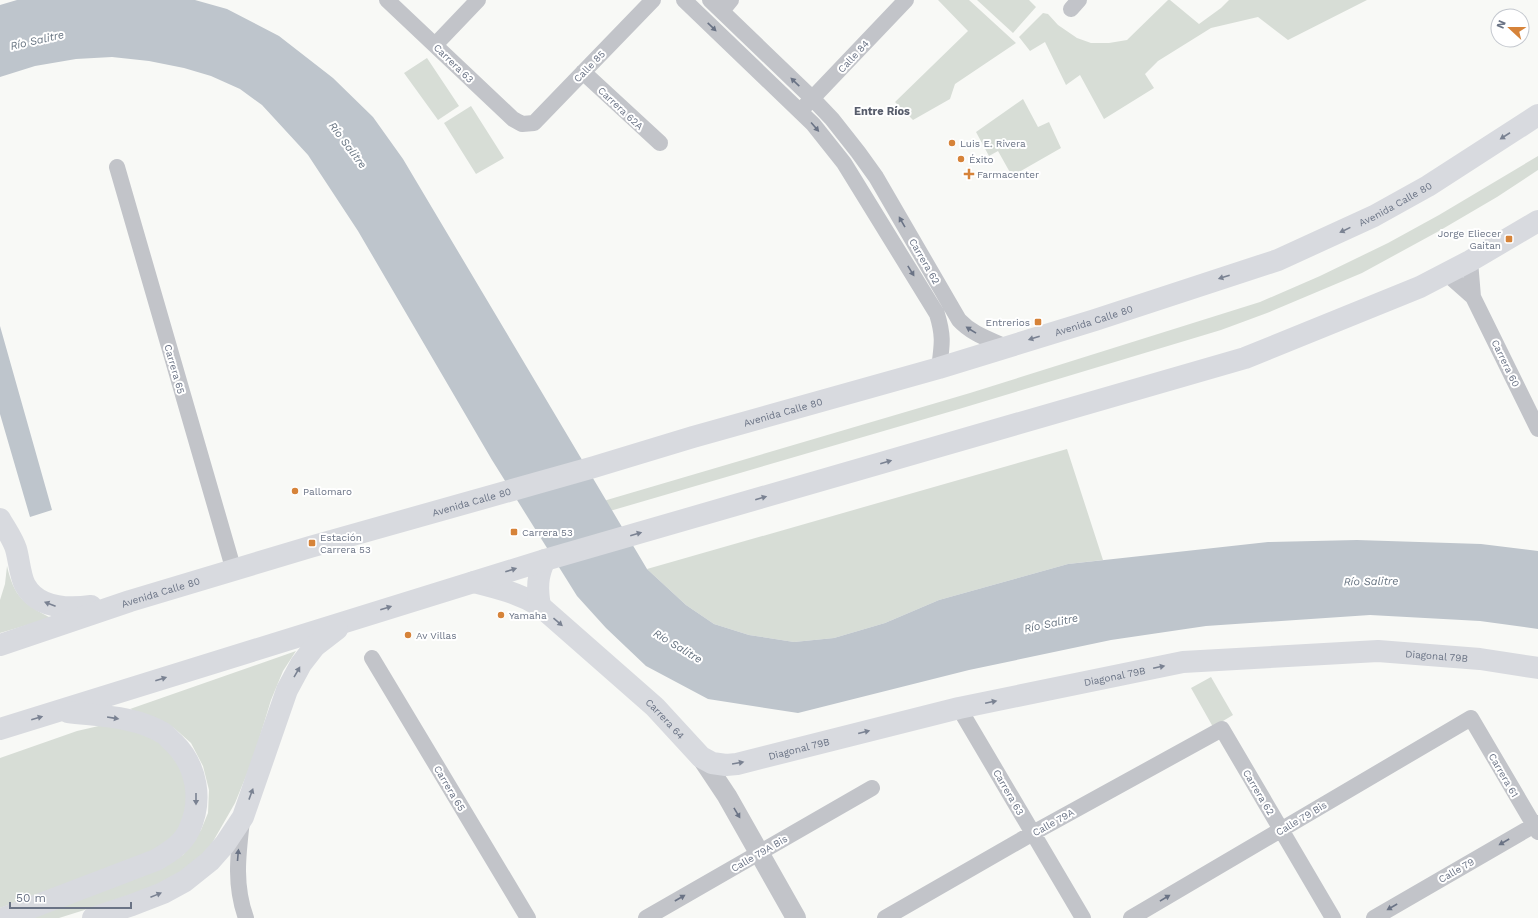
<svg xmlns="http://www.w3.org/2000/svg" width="1538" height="918" font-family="'Work Sans',sans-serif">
<rect width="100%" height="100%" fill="#f8f9f6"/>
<!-- green -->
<path fill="#d7ddd6" d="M938 0H969L1016 43 955 84 950 99 913 120 895 102 968 31Z
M977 0H1029L1036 7 1013 33Z
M1168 0H1170L1199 24 1221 8 1229 0H1367L1288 40 1258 17 1211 28 1158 61 1145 74 1154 88 1104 119 1080 75 1066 85 1045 42 1030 51 1019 37 1043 13 1048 14 1058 25 1077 38 1091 43H1109L1127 40Z
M427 58 459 106 438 120 404 73Z
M1023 99 1038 127 1049 122 1061 148 1012 176 998 151 989 156 976 132Z
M471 106 504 158 476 174 444 123Z
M1538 156V170L1497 197 1439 231 1362 273 1267 313 1221 330 959 409 586 518 583 507 970 393 1260 302 1320 276 1388 243 1439 215Z
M1067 449 1103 560 1068 564 939 600 885 623 834 638 794 642 749 635 714 624 686 605 647 569Z
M7 566C14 597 24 604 51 618L0 633V600L5 584Z
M296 651 283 671 271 700 253 759 235 803 207 852 184 873 145 891 59 918H28L183 855 201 830 208 813 209 790 203 766 191 743 174 728 130 709Z
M1211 677 1233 715 1213 727 1191 688Z
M103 725 149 733 176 755 188 783V808L179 831 157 850 0 908V758L77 731Z"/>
<!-- water -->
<path fill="#bec5cc" d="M17 0H195L227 9 279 36 333 78 373 117 403 159 647 569 686 605 714 624 749 635 794 642 834 638 885 623 939 600 1068 564 1268 542 1357 540 1481 544 1538 551V629L1480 621 1370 615 1206 626 1111 640 969 670 798 713 708 699 646 666 606 628 577 596 492 460 358 231 308 155 262 105 240 89 211 76 184 68 149 61 112 57 76 59 35 66 0 77V5Z
M0 326 52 510 30 517 0 414Z"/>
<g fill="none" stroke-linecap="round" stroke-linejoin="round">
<!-- minor -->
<path stroke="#c2c4c9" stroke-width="16" d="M387 0 513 119 522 124 534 123 653 0
M684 0 813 124 844 163 937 314C944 337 942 345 939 368
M710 0 813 99 832 119 858 152 876 177 959 320C972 334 989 339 1006 347
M1071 9 1079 0
M722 11 731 0
M435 45 478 0
M583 72 660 143
M805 106 906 0
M117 167 234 571
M1470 261 1473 297 1538 429
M1447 274 1473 297
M372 658 528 918
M959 708 1083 918
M242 821C238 855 234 885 246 918
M646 918 872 788
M885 918 1033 833 1222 729 1333 918
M1131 918 1471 718 1538 832
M1374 918 1538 823"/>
<!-- tertiary -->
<path stroke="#c2c4c9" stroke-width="20" d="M701 757 727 796 796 918"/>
<!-- secondary -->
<g stroke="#d8dadf" stroke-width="22">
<path id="s1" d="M474 582C498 588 518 593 540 606L655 707 701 757 712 763 726 765 737 764 959 708 1183 662 1378 651 1480 659 1538 668"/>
<path d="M540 606C537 589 537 575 545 560"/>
</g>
<!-- trunk -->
<g stroke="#d8dadf" stroke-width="22">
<path d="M0 519C5 528 13 539 16 549 19 559 20 576 25 585 38 609 68 609 91 606"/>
<path id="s2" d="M0 645 130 601 310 547 594 467 693 437 939 368 1095 320 1278 260 1374 216 1428 186 1538 115"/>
<path d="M0 729 545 560 1245 358 1420 287 1470 261 1538 221"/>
<path d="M4 918 156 860C168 853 183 844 189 830 203 800 197 766 174 743 170 740 167 735 163 733 135 716 99 716 68 712"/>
<path d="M93 918 132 905 163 893 185 881 210 861 225 844 243 817 287 690 301 664 315 646 337 629"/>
</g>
</g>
<!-- one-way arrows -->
<defs><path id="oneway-solid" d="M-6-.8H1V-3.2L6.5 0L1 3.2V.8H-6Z"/></defs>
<g fill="#6a7385">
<use href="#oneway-solid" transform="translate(712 27) rotate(44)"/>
<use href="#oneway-solid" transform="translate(795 82) rotate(-136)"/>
<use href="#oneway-solid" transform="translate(815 127) rotate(49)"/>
<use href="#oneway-solid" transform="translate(902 222) rotate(-120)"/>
<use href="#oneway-solid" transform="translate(911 271) rotate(58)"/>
<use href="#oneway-solid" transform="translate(971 330) rotate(-148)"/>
<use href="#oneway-solid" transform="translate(737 813) rotate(59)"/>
<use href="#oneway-solid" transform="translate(1504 842) rotate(150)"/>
<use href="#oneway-solid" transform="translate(238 855) rotate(-85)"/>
<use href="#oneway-solid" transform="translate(680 898) rotate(-30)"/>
<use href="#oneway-solid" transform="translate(1165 898) rotate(-31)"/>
<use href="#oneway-solid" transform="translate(1392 907) rotate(150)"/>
</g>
<g fill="#7a8292">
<use href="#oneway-solid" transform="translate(1505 136) rotate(147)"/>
<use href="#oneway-solid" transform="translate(1345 230) rotate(154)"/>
<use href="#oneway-solid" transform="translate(1224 277) rotate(162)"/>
<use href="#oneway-solid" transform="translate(1034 338) rotate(163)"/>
<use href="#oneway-solid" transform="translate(886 462) rotate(-16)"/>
<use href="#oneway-solid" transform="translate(761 498) rotate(-16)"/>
<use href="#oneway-solid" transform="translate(636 534) rotate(-16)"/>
<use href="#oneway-solid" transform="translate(511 570) rotate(-17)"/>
<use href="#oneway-solid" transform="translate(50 604) rotate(-159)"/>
<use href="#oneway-solid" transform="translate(386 608) rotate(-17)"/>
<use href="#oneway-solid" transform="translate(558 622) rotate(41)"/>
<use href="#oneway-solid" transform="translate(1159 667) rotate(-12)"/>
<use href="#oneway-solid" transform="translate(297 672) rotate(-60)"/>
<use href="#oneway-solid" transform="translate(161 679) rotate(-18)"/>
<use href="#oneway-solid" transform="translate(991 702) rotate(-12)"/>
<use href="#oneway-solid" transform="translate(37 718) rotate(-16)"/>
<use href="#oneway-solid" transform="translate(113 718) rotate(9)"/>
<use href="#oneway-solid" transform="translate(864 732) rotate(-14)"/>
<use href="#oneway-solid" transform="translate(738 763) rotate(-10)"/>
<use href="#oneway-solid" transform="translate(251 794) rotate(-70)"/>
<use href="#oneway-solid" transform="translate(196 799) rotate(90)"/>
<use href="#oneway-solid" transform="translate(156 895) rotate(-22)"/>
</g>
<!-- markers -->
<g fill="#d68339" stroke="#fff" stroke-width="1.5">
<circle cx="952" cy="143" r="4"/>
<circle cx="961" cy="159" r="4"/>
<path d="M967 168h4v4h4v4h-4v4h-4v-4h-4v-4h4z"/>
<rect x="1505" y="235" width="8" height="8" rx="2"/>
<rect x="1034" y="318" width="8" height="8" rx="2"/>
<circle cx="295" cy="491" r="4"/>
<rect x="510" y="528" width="8" height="8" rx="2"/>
<rect x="308" y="539" width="8" height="8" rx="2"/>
<circle cx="501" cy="615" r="4"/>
<circle cx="408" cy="635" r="4"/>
</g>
<g text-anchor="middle" stroke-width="4" stroke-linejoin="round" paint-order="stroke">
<!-- street labels -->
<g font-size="10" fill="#6a7385" stroke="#fff">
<text transform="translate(853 56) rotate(-47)" y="4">Calle 84</text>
<text transform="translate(454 63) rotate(44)" y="4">Carrera 63</text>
<text transform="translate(589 66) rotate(-46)" y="4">Calle 85</text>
<text transform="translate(621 108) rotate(43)" y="4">Carrera 62A</text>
<text dy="4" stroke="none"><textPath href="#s2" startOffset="1465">Avenida Calle 80</textPath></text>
<text transform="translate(925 261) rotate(60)" y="4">Carrera 62</text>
<text dy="4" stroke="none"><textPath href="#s2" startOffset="1141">Avenida Calle 80</textPath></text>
<text transform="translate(1506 363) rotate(64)" y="4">Carrera 60</text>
<text transform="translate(175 369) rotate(74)" y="4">Carrera 65</text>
<text dy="4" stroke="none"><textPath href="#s2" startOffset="817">Avenida Calle 80</textPath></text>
<text dy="4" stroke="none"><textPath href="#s2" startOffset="493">Avenida Calle 80</textPath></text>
<text dy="4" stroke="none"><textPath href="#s2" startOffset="169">Avenida Calle 80</textPath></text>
<text dy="4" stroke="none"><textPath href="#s1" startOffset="1041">Diagonal 79B</textPath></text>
<text dy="4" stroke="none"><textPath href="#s1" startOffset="717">Diagonal 79B</textPath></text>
<text dy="4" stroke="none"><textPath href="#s1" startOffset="239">Carrera 64</textPath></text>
<text dy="4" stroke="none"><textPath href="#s1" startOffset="393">Diagonal 79B</textPath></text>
<text transform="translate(1504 775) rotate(60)" y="4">Carrera 61</text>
<text transform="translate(450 788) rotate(59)" y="4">Carrera 65</text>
<text transform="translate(1009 792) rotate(60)" y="4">Carrera 63</text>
<text transform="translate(1259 792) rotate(59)" y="4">Carrera 62</text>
<text transform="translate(1301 818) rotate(-31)" y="4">Calle 79 Bis</text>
<text transform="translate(1053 822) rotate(-29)" y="4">Calle 79A</text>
<text transform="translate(759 853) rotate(-30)" y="4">Calle 79A Bis</text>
<text transform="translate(1456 870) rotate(-30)" y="4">Calle 79</text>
</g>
<!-- poi labels -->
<g font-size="10" fill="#6a7385" stroke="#fff" text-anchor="start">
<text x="960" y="147">Luis E. Rivera</text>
<text x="969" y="163">Éxito</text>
<text x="977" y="178">Farmacenter</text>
<text x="1501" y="237" text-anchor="end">Jorge Eliecer<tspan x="1501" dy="12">Gaitan</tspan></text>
<text x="1030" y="326" text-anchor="end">Entrerios</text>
<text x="303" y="495">Pallomaro</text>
<text x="522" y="536">Carrera 53</text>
<text x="320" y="541">Estación<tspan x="320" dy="12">Carrera 53</tspan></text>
<text x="509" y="619">Yamaha</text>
<text x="416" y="639">Av Villas</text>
</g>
<!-- water labels -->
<g font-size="11" font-style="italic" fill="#667380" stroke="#fff">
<text transform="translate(37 40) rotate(-13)" y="4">Río Salitre</text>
<text transform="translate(348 145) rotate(53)" y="4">Río Salitre</text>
<text transform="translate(1371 581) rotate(-1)" y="4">Río Salitre</text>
<text transform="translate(1051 623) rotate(-12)" y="4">Río Salitre</text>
<text transform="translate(678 646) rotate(31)" y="4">Río Salitre</text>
</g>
<!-- neighbourhood labels -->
<g font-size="11" font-weight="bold" fill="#575d6b" stroke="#fff">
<text x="882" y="115">Entre Ríos</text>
</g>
</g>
<!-- north arrow -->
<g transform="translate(1510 28) rotate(292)"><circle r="19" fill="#ffffff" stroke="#c3c7ce"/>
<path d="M0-3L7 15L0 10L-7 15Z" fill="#d68339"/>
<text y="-6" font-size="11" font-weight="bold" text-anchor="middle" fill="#6a7385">N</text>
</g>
<!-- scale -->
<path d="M10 902v6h121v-6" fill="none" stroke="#6a7385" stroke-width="2"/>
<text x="16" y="902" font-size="12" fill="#6a7385" stroke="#ffffff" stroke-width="3" paint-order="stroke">50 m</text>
</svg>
